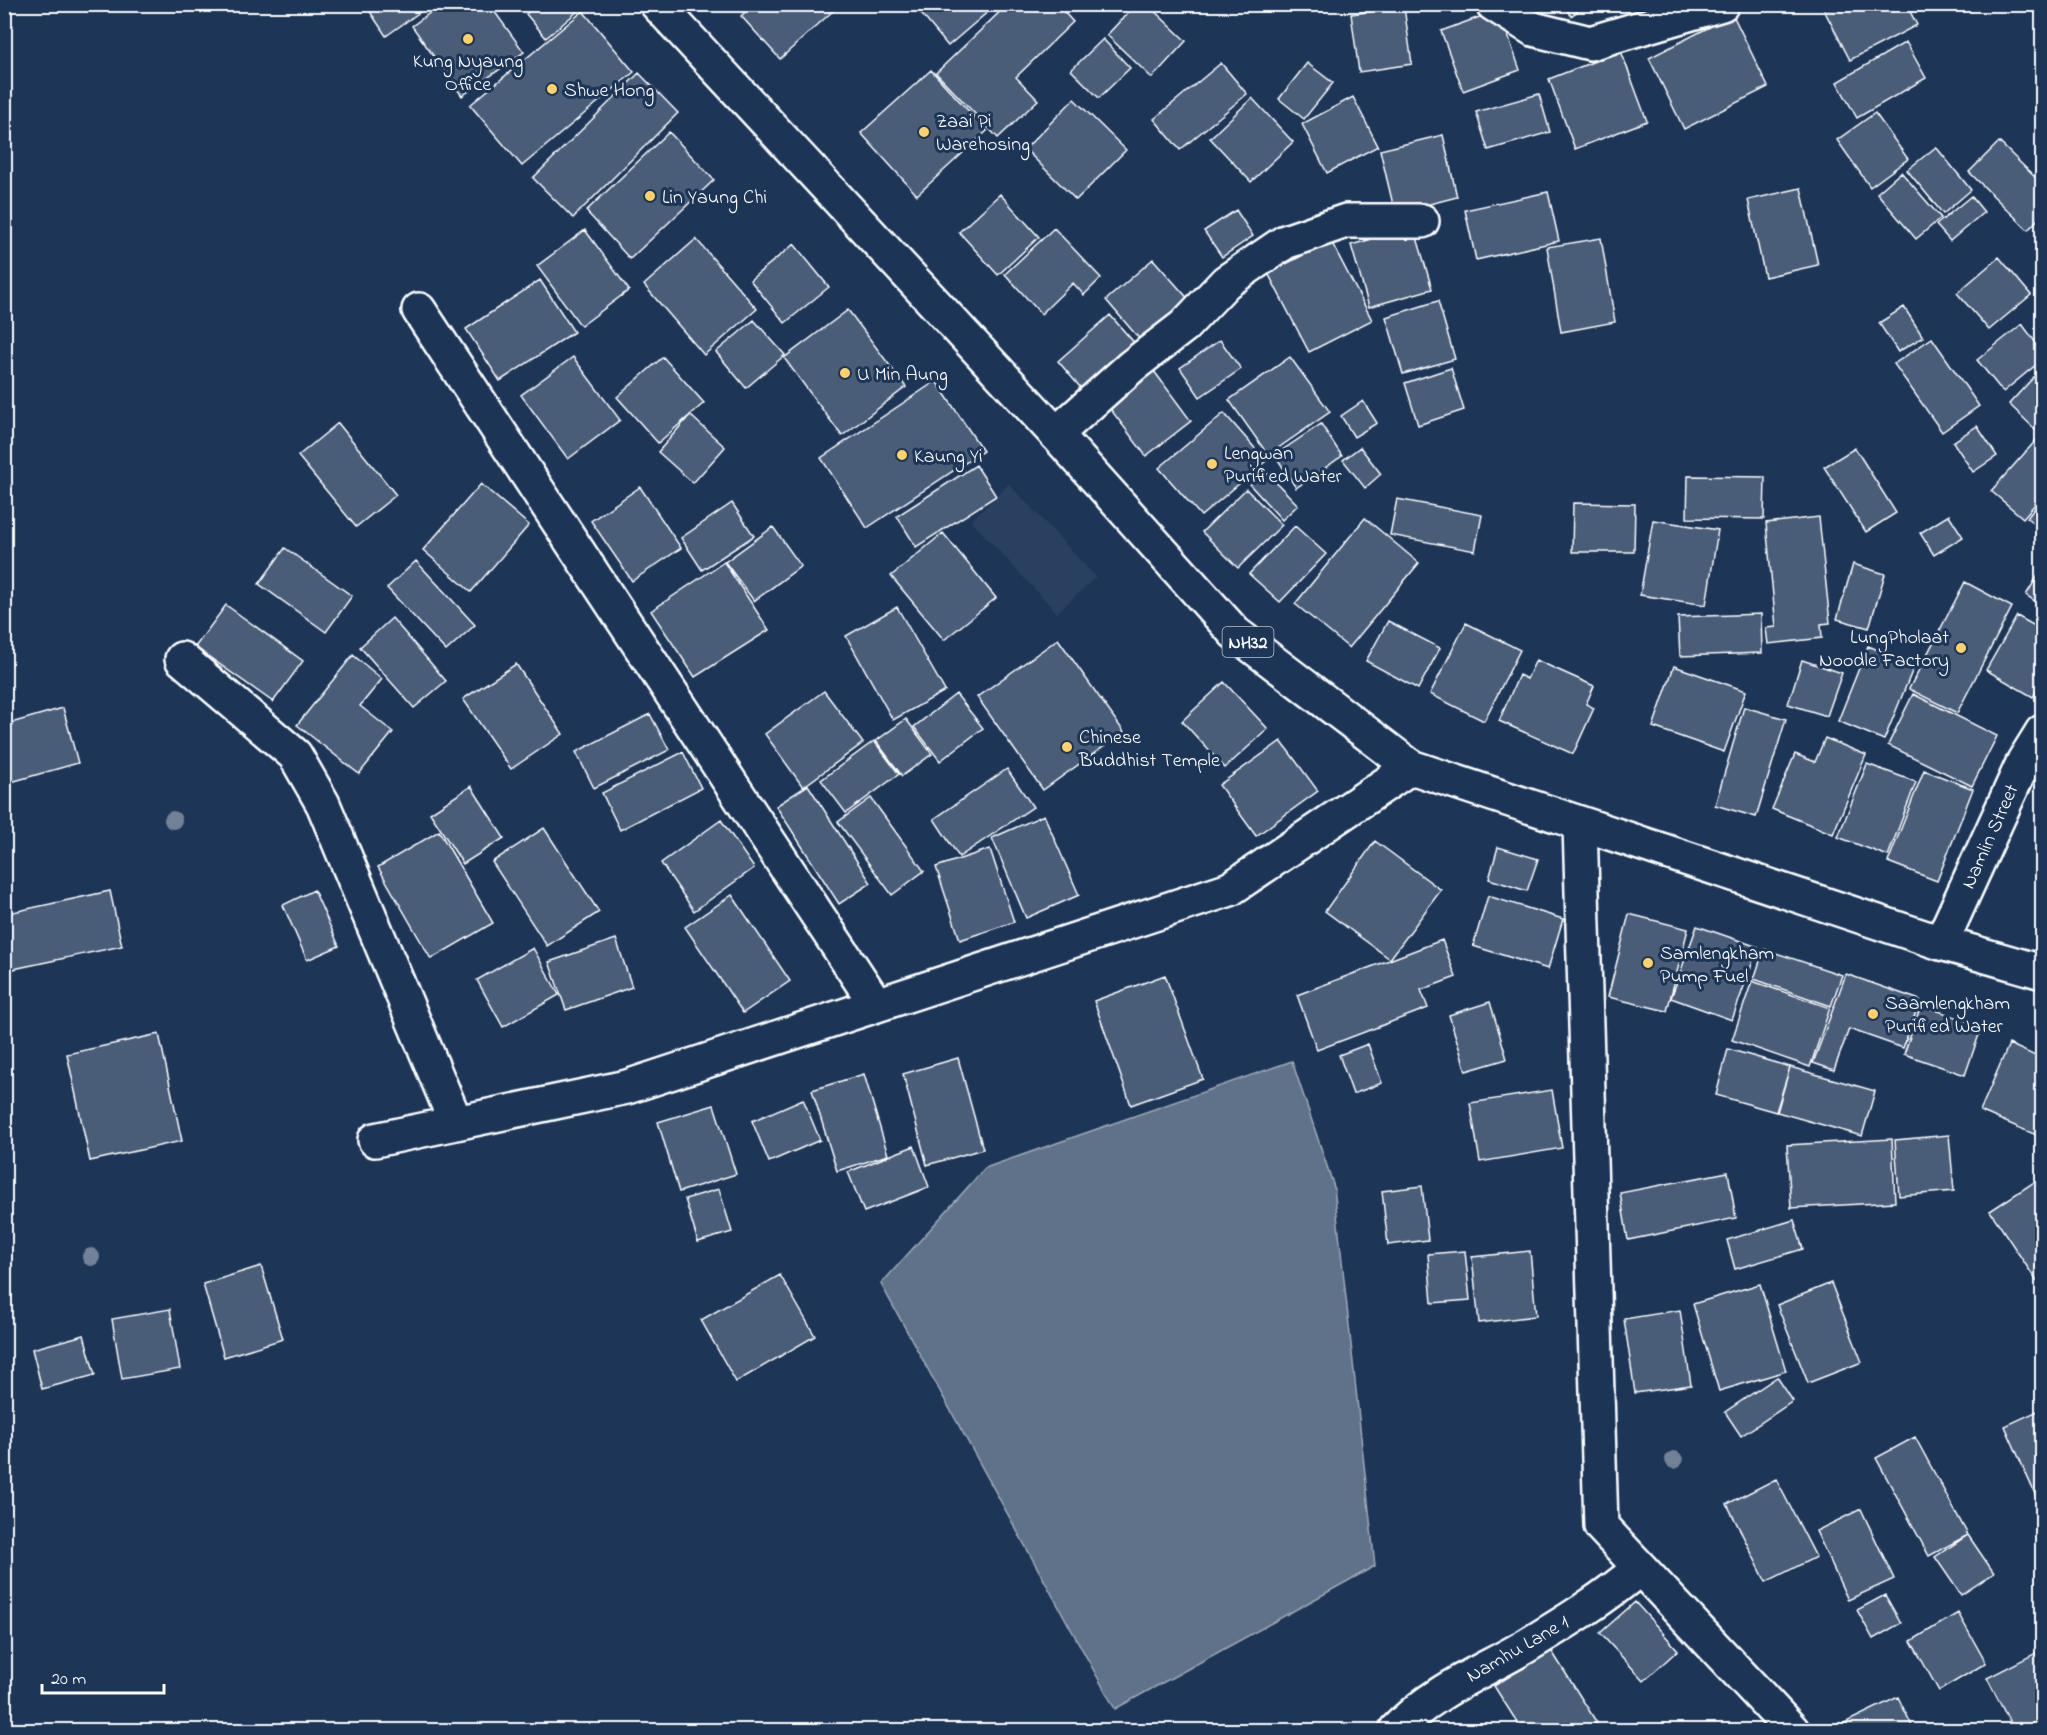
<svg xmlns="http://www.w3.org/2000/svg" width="2047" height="1735" font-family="'Indie Flower',sans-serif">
<rect width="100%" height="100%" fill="#1d3557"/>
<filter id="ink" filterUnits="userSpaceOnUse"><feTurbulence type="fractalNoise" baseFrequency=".0167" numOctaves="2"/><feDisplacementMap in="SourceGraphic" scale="12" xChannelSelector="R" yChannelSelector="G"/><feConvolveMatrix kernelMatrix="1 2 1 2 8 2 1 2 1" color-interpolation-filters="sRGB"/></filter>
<g filter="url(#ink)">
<!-- built -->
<path fill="#2a4161" d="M1009 484 1096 577 1057 613 971 521Z"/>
<!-- water -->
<path fill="#617289" stroke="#a0aab8" stroke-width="1.5" d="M1292 1061 1334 1187 1375 1566 1115 1709 881 1284 985 1168Z"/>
<!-- building -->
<path fill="#4a5d79" stroke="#fff" stroke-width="1.5" d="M365 4H431L386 36Z
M442 4H489L524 52 462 96 412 26Z
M537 4H574L579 10 546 38 526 14Z
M753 4H830L834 10 780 59 741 16Z
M913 4H997L948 46Z
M1008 4H1057L1073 22 1016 77 1038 100 998 138 936 73Z
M1136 4H1147L1186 41 1152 78 1107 35Z
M1563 4H1588L1571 16Z
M1821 4H1906L1917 25 1850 60Z
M1404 7 1412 64 1359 72 1351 14Z
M1499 10 1520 70 1463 91 1441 31Z
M583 11 634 72 522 166 470 105Z
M1733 15 1768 87 1684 129 1649 58Z
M1103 39 1130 68 1099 98 1071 70Z
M1906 42 1926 78 1857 118 1837 82Z
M1621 51 1647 121 1575 149 1549 79Z
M1221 63 1247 94 1180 150 1154 119Z
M1307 63 1333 83 1304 119 1279 99Z
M931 70 987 131 917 195 861 133Z
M639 73 678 113 573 218 533 178Z
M1539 94 1550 132 1488 150 1476 112Z
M1353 97 1378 146 1327 173 1302 124Z
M1252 98 1293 142 1251 182 1210 138Z
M1074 99 1126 150 1076 200 1025 149Z
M1875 113 1908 159 1870 187 1837 140Z
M669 132 714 180 630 259 586 211Z
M1443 135 1457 197 1395 213 1380 150Z
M1999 142 2042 184V215L2028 230 1969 172Z
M1936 147 1971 190 1943 214 1907 170Z
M1901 172 1941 218 1916 239 1877 193Z
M1801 188 1818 265 1765 277 1748 200Z
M1548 192 1559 241 1476 260 1465 210Z
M1000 194 1039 237 998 275 959 232Z
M1971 196 1984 212 1950 241 1936 225Z
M1236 210 1253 236 1222 257 1204 231Z
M1414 227 1432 289 1369 307 1351 245Z
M1054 228 1101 278 1084 295 1073 283 1041 314 1005 274Z
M585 230 629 290 581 326 537 266Z
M1601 238 1615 322 1561 332 1547 247Z
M696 239 757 309 704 355 644 285Z
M1331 241 1372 320 1309 352 1268 273Z
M794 244 829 287 785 323 750 280Z
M1999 257 2031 295 1989 330 1957 293Z
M1153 259 1191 302 1143 343 1106 300Z
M540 280 574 332 500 381 466 329Z
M1438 301 1455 359 1403 374 1386 317Z
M1904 307 1923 337 1898 352 1879 323Z
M848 310 906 387 842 436 784 358Z
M1110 315 1138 347 1085 393 1058 361Z
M754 320 785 355 746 388 716 352Z
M2022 324 2042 351V360L2003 392 1977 360Z
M1932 338 1979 406 1942 432 1894 364Z
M1220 340 1241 369 1200 397 1180 368Z
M573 357 620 420 568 459 521 395Z
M663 357 704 403 658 443 617 397Z
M1290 357 1330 412 1268 455 1229 400Z
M1151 367 1191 421 1146 456 1105 402Z
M1451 368 1464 410 1418 425 1405 383Z
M2042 368V436L2009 404Z
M936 381 983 451 867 528 821 458Z
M1363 401 1377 423 1354 437 1341 416Z
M1224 413 1266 461 1201 516 1159 468Z
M690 415 725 447 693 483 658 452Z
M338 423 396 495 356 527 298 456Z
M1321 424 1342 456 1296 488 1275 455Z
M1977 426 1997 456 1973 472 1953 442Z
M2038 438 2042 441V496L2023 518 1991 491Z
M1360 447 1381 474 1365 488 1343 460Z
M1855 448 1896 513 1866 532 1824 467Z
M976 465 996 496 916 547 897 516Z
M1265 471 1298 505 1282 520 1250 485Z
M1688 476 1765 477 1764 519 1687 518Z
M481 484 529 525 471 592 423 550Z
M640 487 681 548 632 581 591 521Z
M1246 489 1282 525 1238 568 1202 532Z
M1397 499 1482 515 1475 551 1390 535Z
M2042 499V529L2027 518Z
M732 503 754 536 702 570 681 538Z
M1573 503 1635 504 1634 552H1572Z
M1949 515 1963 537 1934 555 1920 533Z
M1819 517 1830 623 1821 624 1822 638 1768 644 1766 628 1776 627 1766 523Z
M1365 518 1419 563 1349 648 1295 604Z
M1653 520 1718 530 1706 605 1640 595Z
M1295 526 1326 554 1280 602 1249 574Z
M773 527 801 566 754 601 725 562Z
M943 533 996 598 944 640 891 576Z
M285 548 352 596 326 632 259 584Z
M416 561 475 625 446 651 387 588Z
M724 562 769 630 695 677 651 611Z
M1853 564 1885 574 1869 628 1837 619Z
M2042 569V606L2026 595Z
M1965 582 2012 607 1957 713 1909 689Z
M226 605 303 661 273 702 195 647Z
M897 607 945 691 893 720 846 636Z
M1761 614 1762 653 1680 656 1678 617Z
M2017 616 2042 630V681L2033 697 1986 670Z
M392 618 446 681 414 708 360 647Z
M1388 621 1440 648 1418 689 1366 661Z
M1466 623 1520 650 1484 721 1430 694Z
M1058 639 1124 732 1043 790 977 697Z
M1868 646 1915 664 1884 740 1838 721Z
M353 655 382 679 360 706 393 732 359 774 297 725Z
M1536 660 1594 686 1586 704 1594 708 1573 754 1499 721 1519 675 1527 679Z
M1802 660 1842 673 1827 716 1788 704Z
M516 664 563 734 511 769 463 699Z
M1674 666 1746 691 1724 752 1653 727Z
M1224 682 1268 729 1225 768 1182 721Z
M824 691 863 743 803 787 765 734Z
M956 694 983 728 940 761 914 727Z
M1913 694 1997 736 1972 786 1888 745Z
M1744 707 1786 719 1756 817 1715 805Z
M63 708 78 763 4 784V725Z
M650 714 669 750 594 788 576 752Z
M906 719 932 754 902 776 876 741Z
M1825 738 1866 755 1833 834 1772 809 1795 754 1815 762Z
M874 741 899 774 846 813 821 780Z
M1281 741 1318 791 1256 836 1219 785Z
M683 752 701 788 620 830 602 793Z
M1867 764 1916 782 1888 856 1838 837Z
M1007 769 1033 807 959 857 934 819Z
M1924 770 1973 789 1937 881 1888 862Z
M808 785 871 883 839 904 776 806Z
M471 786 504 838 463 864 430 813Z
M871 798 924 871 892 895 838 822Z
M1044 815 1079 895 1026 918 992 838Z
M721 820 754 868 694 911 661 863Z
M544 828 599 912 547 946 492 862Z
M439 831 493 923 431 959 378 867Z
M1375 841 1441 890 1390 959 1325 911Z
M1498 847 1538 859 1527 891 1489 879Z
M990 849 1014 922 960 940 936 867Z
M314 890 339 946 307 960 283 905Z
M110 891 122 946 4 971V914Z
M732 895 790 981 743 1013 685 927Z
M1488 896 1563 919 1548 969 1473 946Z
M1629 914 1688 929 1667 1011 1608 997Z
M1697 926 1758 947 1732 1020 1671 998Z
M616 939 632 987 566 1010 549 962Z
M1442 940 1456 977 1421 990 1428 1008 1317 1050 1297 995Z
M533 948 559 995 503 1027 477 980Z
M1764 949 1842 975 1831 1006 1754 979Z
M1846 974 1920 1000 1903 1048 1849 1029 1834 1070 1813 1063Z
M1165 975 1203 1079 1131 1105 1094 1001Z
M1752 981 1830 1008 1810 1067 1732 1040Z
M1490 1002 1507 1059 1466 1071 1449 1015Z
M1921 1005 1982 1026 1965 1075 1904 1054Z
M159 1034 182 1141 90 1161 67 1054Z
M1368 1044 1382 1083 1353 1094 1339 1055Z
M2009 1044 2042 1059 2041 1137 1980 1111Z
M1728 1049 1790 1067 1776 1112 1716 1095Z
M958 1058 983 1149 927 1165 903 1074Z
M1790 1067 1875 1091 1862 1136 1777 1112Z
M864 1074 888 1155 837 1171 812 1090Z
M1552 1090 1562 1148 1480 1162 1470 1103Z
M803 1099 820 1140 769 1162 752 1121Z
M714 1105 736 1174 679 1192 658 1122Z
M1949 1135 1954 1191 1899 1196 1895 1140Z
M1892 1139 1895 1202 1791 1208 1787 1145Z
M914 1146 929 1187 864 1212 848 1172Z
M1728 1172 1736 1218 1628 1240 1620 1193Z
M2042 1177V1289L1990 1211Z
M1422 1186 1428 1240 1388 1245 1382 1191Z
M719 1189 732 1232 698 1242 685 1199Z
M1794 1220 1803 1249 1735 1269 1727 1240Z
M1465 1251 1470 1300 1432 1303 1428 1254Z
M1530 1251 1536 1316 1479 1323 1472 1257Z
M261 1266 283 1339 224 1357 203 1284Z
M780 1275 815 1336 736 1382 701 1320Z
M1831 1283 1862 1362 1808 1383 1777 1305Z
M1760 1284 1786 1371 1719 1391 1693 1304Z
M170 1309 180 1369 122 1379 112 1319Z
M1680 1310 1691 1385 1635 1393 1624 1319Z
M84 1335 95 1375 42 1389 32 1349Z
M1777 1377 1793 1401 1741 1436 1725 1412Z
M2042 1409V1510L2005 1426Z
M1915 1437 1968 1535 1929 1556 1876 1458Z
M1776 1479 1816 1557 1766 1582 1727 1504Z
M1861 1509 1894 1579 1848 1600 1816 1531Z
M1968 1535 1994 1573 1961 1595 1935 1557Z
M1885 1595 1901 1623 1873 1639 1857 1610Z
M1635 1602 1678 1650 1644 1681 1600 1633Z
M1958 1613 1986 1663 1939 1691 1911 1641Z
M1551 1650 1597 1723 1585 1730H1522L1494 1686Z
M2042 1650V1719L2020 1730H2014L1987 1678Z
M1898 1697 1914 1730H1840L1838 1726Z"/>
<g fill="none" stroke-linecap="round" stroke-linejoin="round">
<!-- minor casing -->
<g stroke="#fff" stroke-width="38">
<path id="minor" d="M1493 4 1533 29 1590 43 1722 4
M419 310 876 1004
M1056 434 1132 366 1184 326 1226 282 1285 242 1346 221H1422
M182 659 295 755 323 804 456 1123
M1580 825 1601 1526 1792 1730
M1941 943 2024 761 2042 732
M375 1140 627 1087 1230 889 1411 767
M1396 1730C1432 1691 1482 1672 1526 1646 1566 1622 1605 1598 1640 1568"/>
</g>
<!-- trunk casing -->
<g stroke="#fff" stroke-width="38">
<path id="trunk" d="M657 4 1056 434 1235 633 1411 767 1941 943 2042 972"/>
</g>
<!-- minor -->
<use href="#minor" stroke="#1d3557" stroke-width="33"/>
<!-- trunk -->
<use href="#trunk" stroke="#1d3557" stroke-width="33"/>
</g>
<!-- trees -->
<g fill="#738196">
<circle cx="173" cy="820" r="9"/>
<circle cx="91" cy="1257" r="9"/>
<circle cx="1674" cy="1460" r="9"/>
</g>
</g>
<!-- markers -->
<g fill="#ffd166" stroke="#1d3557" stroke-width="2">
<circle cx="468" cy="39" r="6"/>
<circle cx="552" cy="89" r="6"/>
<circle cx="924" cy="132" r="6"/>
<circle cx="650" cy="196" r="6"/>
<circle cx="845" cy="373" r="6"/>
<circle cx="902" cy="455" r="6"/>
<circle cx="1212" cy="464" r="6"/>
<circle cx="1961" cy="648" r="6"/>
<circle cx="1067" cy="747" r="6"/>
<circle cx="1648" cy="963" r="6"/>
<circle cx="1873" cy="1014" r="6"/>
</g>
<g text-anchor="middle" stroke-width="6" stroke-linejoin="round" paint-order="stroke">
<!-- shield labels -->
<rect fill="#1d3557" stroke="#bbc2cd" stroke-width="1.5" x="1222.5" y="627" width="51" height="30" rx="4.5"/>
<g font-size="18" font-weight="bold" fill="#fff">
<text x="1248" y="648">NH32</text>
</g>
<!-- poi labels -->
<g font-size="20" fill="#fff" stroke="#1d3557" text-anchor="start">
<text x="468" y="67" text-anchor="middle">Kung Nyaung<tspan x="468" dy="23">Office</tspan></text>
<text x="564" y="96">Shwe Hong</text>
<text x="936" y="127">Zaai Pi<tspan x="936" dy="23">Warehosing</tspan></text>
<text x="662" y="203">Lin Yaung Chi</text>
<text x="857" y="380">U Min Aung</text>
<text x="1224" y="459">Lengwan<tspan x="1224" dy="23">Purified Water</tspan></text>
<text x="914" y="462">Kaung Yi</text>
<text x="1949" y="643" text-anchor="end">LungPholaat<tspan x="1949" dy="23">Noodle Factory</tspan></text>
<text x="1079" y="743">Chinese<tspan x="1079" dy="23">Buddhist Temple</tspan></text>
<text x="1660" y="959">Samlengkham<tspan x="1660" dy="23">Pump Fuel</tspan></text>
<text x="1885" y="1009">Saamlengkham<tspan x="1885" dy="23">Purified Water</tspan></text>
</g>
<!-- street labels -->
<g font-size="20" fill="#fff" stroke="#1d3557">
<text transform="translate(1989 836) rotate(-66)" y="7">Namlin Street</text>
<text transform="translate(1517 1648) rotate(-30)" y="7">Namhu Lane 1</text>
</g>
</g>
<!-- margin -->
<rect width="2047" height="1735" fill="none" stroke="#1d3557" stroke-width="24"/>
<rect x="12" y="12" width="2023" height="1711" fill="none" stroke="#fff" stroke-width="2" filter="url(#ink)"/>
<!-- scale -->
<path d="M42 1684v9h122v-9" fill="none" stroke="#ffffff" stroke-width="3"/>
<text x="51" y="1684" font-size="18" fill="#ffffff" stroke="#1d3557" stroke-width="4.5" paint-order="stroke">20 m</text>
</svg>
